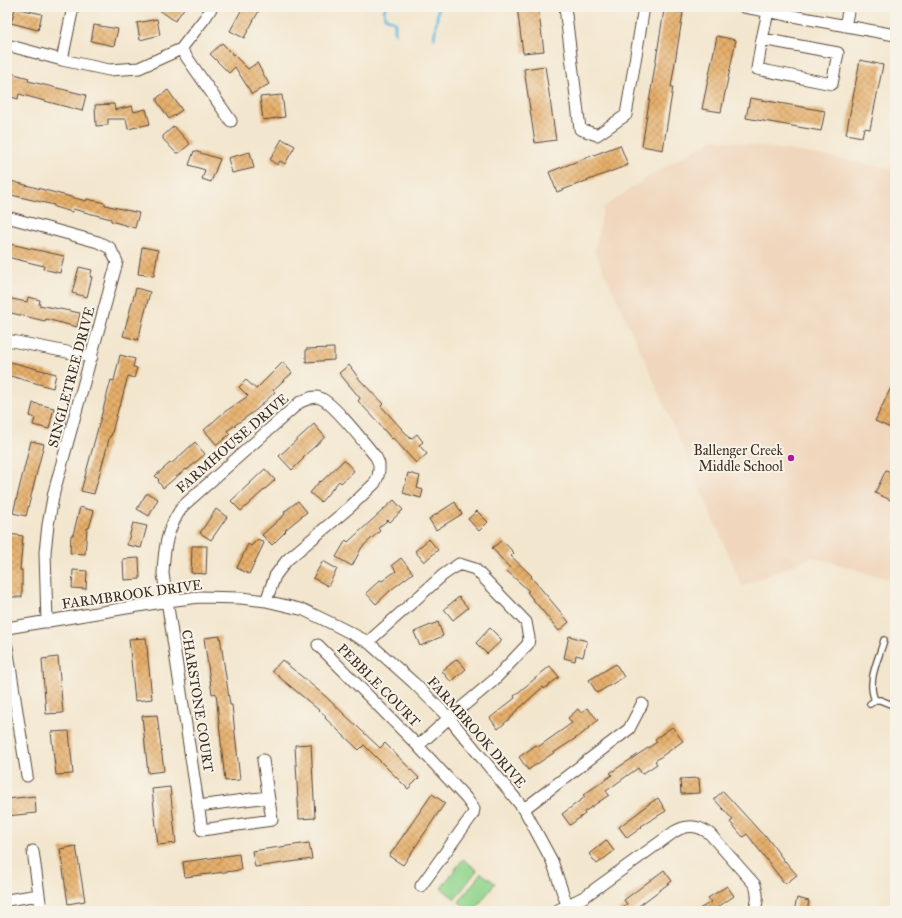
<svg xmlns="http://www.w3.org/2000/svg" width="902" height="918" font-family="'IM FELL Great Primer',serif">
<defs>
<pattern id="building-cross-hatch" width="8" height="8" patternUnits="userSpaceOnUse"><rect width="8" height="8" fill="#e6af6b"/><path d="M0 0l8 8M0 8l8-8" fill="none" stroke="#bc8f57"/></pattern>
</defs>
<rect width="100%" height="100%" fill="#f7f3e8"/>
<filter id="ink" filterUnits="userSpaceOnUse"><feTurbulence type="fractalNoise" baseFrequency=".025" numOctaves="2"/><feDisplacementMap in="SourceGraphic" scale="8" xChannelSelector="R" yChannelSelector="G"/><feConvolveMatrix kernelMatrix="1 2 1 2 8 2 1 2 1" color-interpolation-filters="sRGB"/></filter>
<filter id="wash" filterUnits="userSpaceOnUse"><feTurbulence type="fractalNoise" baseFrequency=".012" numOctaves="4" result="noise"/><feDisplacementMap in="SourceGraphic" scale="16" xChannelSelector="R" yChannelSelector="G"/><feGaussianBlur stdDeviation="0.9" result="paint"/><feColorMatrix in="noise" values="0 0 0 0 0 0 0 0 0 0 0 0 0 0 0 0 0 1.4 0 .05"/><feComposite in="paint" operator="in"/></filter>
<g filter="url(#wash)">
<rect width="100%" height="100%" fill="#f3e6ce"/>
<!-- built -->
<path fill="#f0d6bc" d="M714 139 819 155 895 169V581L812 557 742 586 645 360 594 251 604 207 651 175Z"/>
<!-- park -->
<path fill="#91d48d" stroke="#667f56" d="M463 859 477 870 455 899 441 888Z
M481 873 495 883 474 911H472L459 902Z"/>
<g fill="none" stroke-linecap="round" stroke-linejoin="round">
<!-- stream -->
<path stroke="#67bde3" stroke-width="3" d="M386 7 384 11 385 17 395 22V33
M434 38 438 12 437 7"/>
</g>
<g id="blocks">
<!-- building -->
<path fill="url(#building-cross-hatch)" d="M155 7H185L175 21Z
M243 7H261L244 38 230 31Z
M517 7H538L544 51 523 53Z
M15 8 42 14 38 30 11 23Z
M664 10 683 13 671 87H673L663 150 642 146Z
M157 19 160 35 140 40 137 23Z
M94 25 118 29 114 46 91 41Z
M717 36 736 40 721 112 702 109Z
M222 43 248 69 257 63 269 84 252 94 235 67 229 73 210 54Z
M860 60 883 65 870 129 864 128 862 137 846 134Z
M545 66 556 140 535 143 524 69Z
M7 72 29 78 28 81 86 95 82 111 19 94 18 99 8 96 10 90 7 89Z
M168 90 182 110 169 119 157 101V98Z
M282 95 285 117 263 120 260 97Z
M750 98 825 111 821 131 746 118Z
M114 104 115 110 132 106 134 112 146 109 150 124 128 129 126 119H108V125L96 126 95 105Z
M174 126 190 144 179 153H176L163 139V136Z
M282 139 295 146 285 164 280 161 277 165 270 160Z
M620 145 628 165 557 192 549 172Z
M194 151 220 159 211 182 202 179 205 170 189 165Z
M250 152 254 168 232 173 228 158Z
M7 180 86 201 87 199 105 203V205L139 213 135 228 111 221V219L73 209 72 212 54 207V205L7 194Z
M10 244 64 256 60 273 43 269 44 266 7 257Z
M142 247 158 250 154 276 138 274Z
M79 267 92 270 90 277H92L87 297 72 293Z
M136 288 150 292 138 340 123 336Z
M28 297 40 300 39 305 80 313 77 327 46 319 45 321 7 312V298L27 302Z
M334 348V360L306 362V349Z
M120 355 135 359 133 367 137 368 134 378 128 376 120 406H119L111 436H110L94 494 81 491 111 380 114 381Z
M7 361 56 374 53 388 7 375Z
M283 362 292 373 273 390 275 392 256 410 227 431 230 434 217 445 204 430 223 413 248 396 239 387 246 380 256 389Z
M349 365 360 380 383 404 381 406 411 439 417 434 423 442 419 445 427 454 416 463 393 438 392 439 378 423V422L358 401 360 398 339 373Z
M895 379V430L875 421Z
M33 403 54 408 49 429 33 425 35 418 30 416Z
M314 424 325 437 303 457 304 458 292 470 279 456Z
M31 441 44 444 26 516 13 513Z
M195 442 205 454 187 470 186 469 163 488 158 481 159 480 155 476 170 463 171 464Z
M344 460 354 471 341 483 339 481 321 502 310 493 320 481 321 482Z
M265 469 275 480 241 511 231 501Z
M886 470 895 474V502L875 493Z
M408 473 420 476 417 488 423 490 421 498 403 493Z
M146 494H149L158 499 149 516 137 509Z
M394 500 403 510 390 522 388 520 378 528 380 531 362 547 352 566 336 557 346 540 348 542Z
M298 501 307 512 285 530 286 531 272 545 262 535 285 514 284 512Z
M455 502 462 514 436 530 429 519Z
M80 507 94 511 89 528H87L85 554 70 553 71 535H73Z
M216 509 227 517 211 540 200 533Z
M477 511 488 522 479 531 468 519Z
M133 523 147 526 141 548 127 545Z
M9 534 23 536 20 570H22V597H8L9 554H7V546H8Z
M258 539 264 543 249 574 237 568 248 544 251 546Z
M429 539 438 550 424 562 415 551Z
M502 540 514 553 511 556 532 576 531 577 569 622 559 631 527 592 529 591 507 571 510 568 492 548Z
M192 546H207L206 574 191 573Z
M139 558 140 579 124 580 123 559Z
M401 558 413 573 392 589 376 604 366 593 380 580 382 581 396 571 392 565Z
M323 561 337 569 328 586 313 578Z
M73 570 87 571 86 589 72 588Z
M459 597 468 608 453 620 444 609Z
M438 622 443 636 420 646 414 632Z
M490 628 502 640 487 654 476 643Z
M220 636 230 705H232L240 780 225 781 216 693 212 694 204 638Z
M569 636 587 641 583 657 576 655 575 661 564 658Z
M146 638 152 699 135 701 129 639Z
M58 657 63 713 46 714 42 659Z
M457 659 466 669 451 682 442 671Z
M282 660 325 696 380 748 385 743 419 778 408 789 364 745 359 750 325 718 326 716 272 671Z
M616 664 624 677 597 693 589 680Z
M550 666 559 677 544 689 543 687 513 714 514 715 498 729 490 718 515 698 514 696Z
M587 708 598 720 582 734 528 770 519 757 536 745 538 747 572 723 568 718 578 709 581 713Z
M157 715 164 771 148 773 142 716Z
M672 727 683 741 655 761 657 764 642 774 638 768 606 791 609 795 584 812 585 814 570 825 562 814 585 797 583 795 612 775 610 773 657 742 655 739Z
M69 731 73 774 56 775 51 732Z
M311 744 315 818 299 819 295 745Z
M699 778 700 793 681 794 680 779Z
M170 787 176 843 158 845 152 789Z
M723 791 765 837 766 836 785 862V861L797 875 785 884 747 834 743 837 730 822 733 820 714 799Z
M432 794 445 803 403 865 389 856Z
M35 796 36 813 7 816V799Z
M658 798 666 811 641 826 642 827 627 838 619 827 643 809V808Z
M606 840 614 851 597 864 589 854Z
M309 843 312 859 255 867 252 851Z
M76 846 85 901 68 904 60 849Z
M239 854 241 870 185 877 183 862Z
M664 870 672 881 632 911H617L627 904 624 900Z
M727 886 734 896 712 911H696L711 902 708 898Z
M797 898 809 901 807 911H794Z"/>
</g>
</g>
<g filter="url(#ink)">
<use href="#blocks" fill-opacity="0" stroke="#574638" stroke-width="1"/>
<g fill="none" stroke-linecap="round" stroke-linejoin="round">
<!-- service casing -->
<g stroke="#574638" stroke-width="8">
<path id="service" d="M875 700C866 682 879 658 884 640
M870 704 875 700H880L895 706"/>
</g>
<!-- minor casing -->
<g stroke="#574638" stroke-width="13">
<path id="minor" d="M565 7 580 129 597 135 626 115 644 7
M744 7 895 35
M845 26 849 7
M762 39 757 69 832 84 838 53 762 39 768 12
M7 45 62 60 109 70 139 68 181 49 205 18 212 7
M181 49 231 121
M62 60 73 7
M7 217 98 242 110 248 117 262 54 492 48 525 45 552 47 622
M7 340 92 357
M7 628 168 601 199 597 241 598 266 601 304 610 337 626 368 642 414 683 449 718 524 809 552 861 569 911
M368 642 443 575 459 564 475 569 526 622 529 638 528 644 493 681 449 718 418 746
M318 645 418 746 466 798 474 809 473 814 421 886
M7 647 27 776
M263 760 272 820 202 830 163 574C164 547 167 528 183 506L300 402C306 400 313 395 320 398 334 403 365 444 376 457L379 464V470L378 476 375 483 350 507 287 560 275 576 266 601
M198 806 268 797
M524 809 629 729 642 704
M33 851 41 909
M7 900 39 895
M556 911 584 897 674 832C687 824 698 825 710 834L755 885C758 894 759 903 753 911"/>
</g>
<!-- service -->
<use href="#service" stroke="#fff" stroke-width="5.5"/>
<!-- minor -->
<use href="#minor" stroke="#fff" stroke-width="11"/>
</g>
</g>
<!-- markers -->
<circle fill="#b5179e" stroke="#f7f3e8" stroke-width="1.5" cx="791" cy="458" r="4"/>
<g text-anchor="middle" stroke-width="4" stroke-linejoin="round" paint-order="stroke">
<!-- street labels -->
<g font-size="14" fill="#3b2a1e" stroke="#f7f3e8">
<text transform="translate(71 377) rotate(-75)" y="5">SINGLETREE DRIVE</text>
<text transform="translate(232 443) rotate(-41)" y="5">FARMHOUSE DRIVE</text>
<text transform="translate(132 594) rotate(-8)" y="5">FARMBROOK DRIVE</text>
<text transform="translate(379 685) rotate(45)" y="5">PEBBLE COURT</text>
<text transform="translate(198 701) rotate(81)" y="5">CHARSTONE COURT</text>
<text transform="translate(477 732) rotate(49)" y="5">FARMBROOK DRIVE</text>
</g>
<!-- poi labels -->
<g font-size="14" fill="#3b2a1e" stroke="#f7f3e8" text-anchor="end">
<text x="783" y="455">Ballenger Creek<tspan x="783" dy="16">Middle School</tspan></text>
</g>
</g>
<!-- margin -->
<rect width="902" height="918" fill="none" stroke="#f7f3e8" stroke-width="24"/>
</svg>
